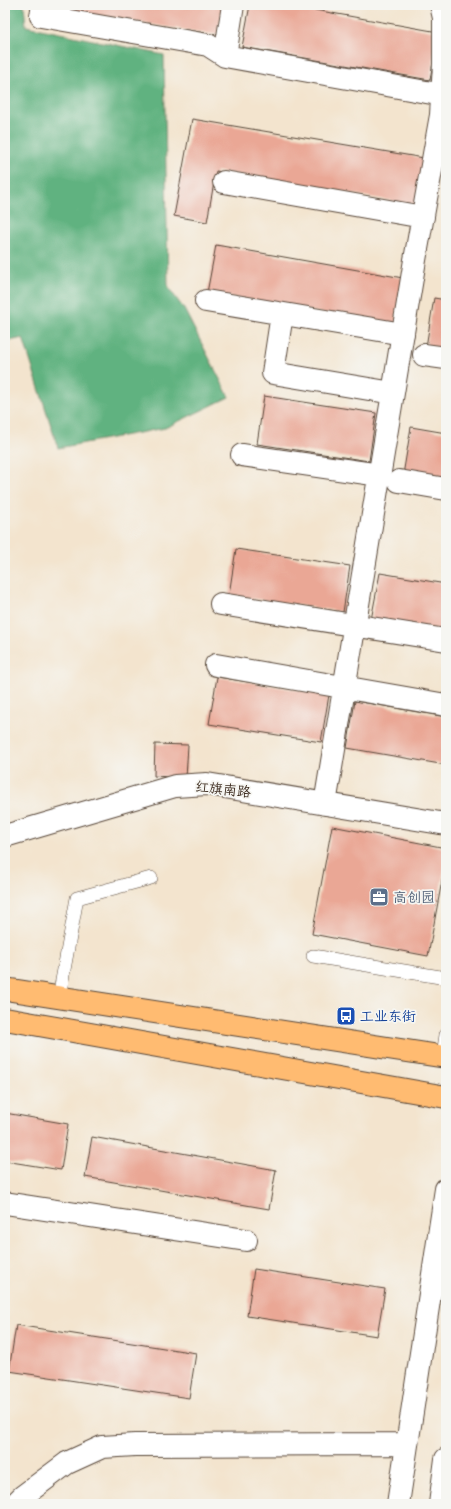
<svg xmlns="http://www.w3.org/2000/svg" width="451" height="1509" font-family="Dekko,'LXGW WenKai TC',sans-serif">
<rect width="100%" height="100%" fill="#f6f6f2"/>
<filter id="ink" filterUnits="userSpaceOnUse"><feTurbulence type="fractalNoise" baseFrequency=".025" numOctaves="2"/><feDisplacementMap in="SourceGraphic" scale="8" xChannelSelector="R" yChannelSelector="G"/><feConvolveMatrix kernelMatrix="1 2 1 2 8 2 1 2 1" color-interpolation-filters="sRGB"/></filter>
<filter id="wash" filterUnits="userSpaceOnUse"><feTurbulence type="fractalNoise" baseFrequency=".012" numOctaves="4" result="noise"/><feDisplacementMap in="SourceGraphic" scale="16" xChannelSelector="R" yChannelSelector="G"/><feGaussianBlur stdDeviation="0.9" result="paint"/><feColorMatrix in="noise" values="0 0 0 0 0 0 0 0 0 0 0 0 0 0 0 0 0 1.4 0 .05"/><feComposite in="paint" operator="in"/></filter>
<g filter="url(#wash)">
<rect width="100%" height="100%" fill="#f3e4ce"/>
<!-- forest -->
<path fill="#60b280" stroke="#4e6e4f" d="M5 5H24L26 26 164 55 168 287 184 309 229 397 165 428 58 448 23 338 5 342Z"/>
<g id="blocks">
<!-- building -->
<path fill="#eaa795" d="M66 5H223L218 35 65 11Z
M250 5H287L438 32 430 80 242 47Z
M192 119 424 158 416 205 216 171 207 222 174 216Z
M216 245 403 278 395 326 207 293Z
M434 298 446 300V350L426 347Z
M264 396 376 413 369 461 257 444Z
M411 427 446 433V482L403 475Z
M236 549 350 566 343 612 229 595Z
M380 573 446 584V633L371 620Z
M217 677 329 695 321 742 209 724Z
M355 701 446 717V765L347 748Z
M155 744 188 745 186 778 154 776Z
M332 826 446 848V859L428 956 312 934Z
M5 1113 68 1124 61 1170 5 1161Z
M92 1137 276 1170 269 1209 85 1177Z
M254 1269 385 1289 377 1336 247 1316Z
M16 1325 196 1353 189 1398 9 1371Z"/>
</g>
</g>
<g filter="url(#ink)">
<use href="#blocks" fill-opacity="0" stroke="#574638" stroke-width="1"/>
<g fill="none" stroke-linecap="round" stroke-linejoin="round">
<!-- service casing -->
<g stroke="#574638" stroke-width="14">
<path id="service" d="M313 956 446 978
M59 997 77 898 151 878
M443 1056 446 1035"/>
</g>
<!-- minor casing -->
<g stroke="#574638" stroke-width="24">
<path id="minor" d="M43 5 41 16 208 45 225 56 443 95
M225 56 233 5
M224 182 423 217
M206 301 403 334
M282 314 273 373 393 393
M424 355 446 358
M242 455 380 475
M399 481 446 489
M221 604 446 640
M216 665 446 705
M325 804 415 260 441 115 444 64V18L441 5
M5 836 175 786 207 784 446 824
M5 1203 246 1240
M15 1504 23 1496 67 1463 102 1447 135 1445 407 1444
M398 1504 446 1189
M440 1504 446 1459"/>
</g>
<!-- primary casing -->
<g stroke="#574638" stroke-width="24">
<path id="primary" d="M5 989 446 1057
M5 1019 446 1097"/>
</g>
<!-- service -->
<use href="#service" stroke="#fff" stroke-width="13"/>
<!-- minor -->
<use href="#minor" stroke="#fff" stroke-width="22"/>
<!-- primary -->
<use href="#primary" stroke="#ffbb71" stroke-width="22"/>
</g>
</g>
<!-- icons -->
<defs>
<g id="office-square" transform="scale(1)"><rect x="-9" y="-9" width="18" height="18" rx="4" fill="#5c6f8a" stroke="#f6f6f2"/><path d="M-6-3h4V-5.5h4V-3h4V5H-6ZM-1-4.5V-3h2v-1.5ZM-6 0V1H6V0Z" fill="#fff"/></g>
<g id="bus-square" transform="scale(1)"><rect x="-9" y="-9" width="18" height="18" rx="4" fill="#1a4fb4" stroke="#f6f6f2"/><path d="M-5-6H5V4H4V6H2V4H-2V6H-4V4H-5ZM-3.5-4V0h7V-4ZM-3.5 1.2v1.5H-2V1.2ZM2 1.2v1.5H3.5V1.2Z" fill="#fff"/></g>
</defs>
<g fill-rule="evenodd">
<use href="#office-square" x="379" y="897"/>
<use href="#bus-square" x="346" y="1016"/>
</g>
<g text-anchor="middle" stroke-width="3.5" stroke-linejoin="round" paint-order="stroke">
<!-- street labels -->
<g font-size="14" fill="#3b2a1e" stroke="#f6f6f2">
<text transform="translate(223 789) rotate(6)" y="5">红旗南路</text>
</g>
<!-- service labels -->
<g font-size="14" fill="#4e5e75" stroke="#f6f6f2" text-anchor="start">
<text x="393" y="902">高创园</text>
</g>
<!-- transit labels -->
<g font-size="14" fill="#164399" stroke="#f6f6f2" text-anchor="start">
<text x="360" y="1021">工业东街</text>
</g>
</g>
<!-- margin -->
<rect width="451" height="1509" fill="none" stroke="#f6f6f2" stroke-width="20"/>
</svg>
